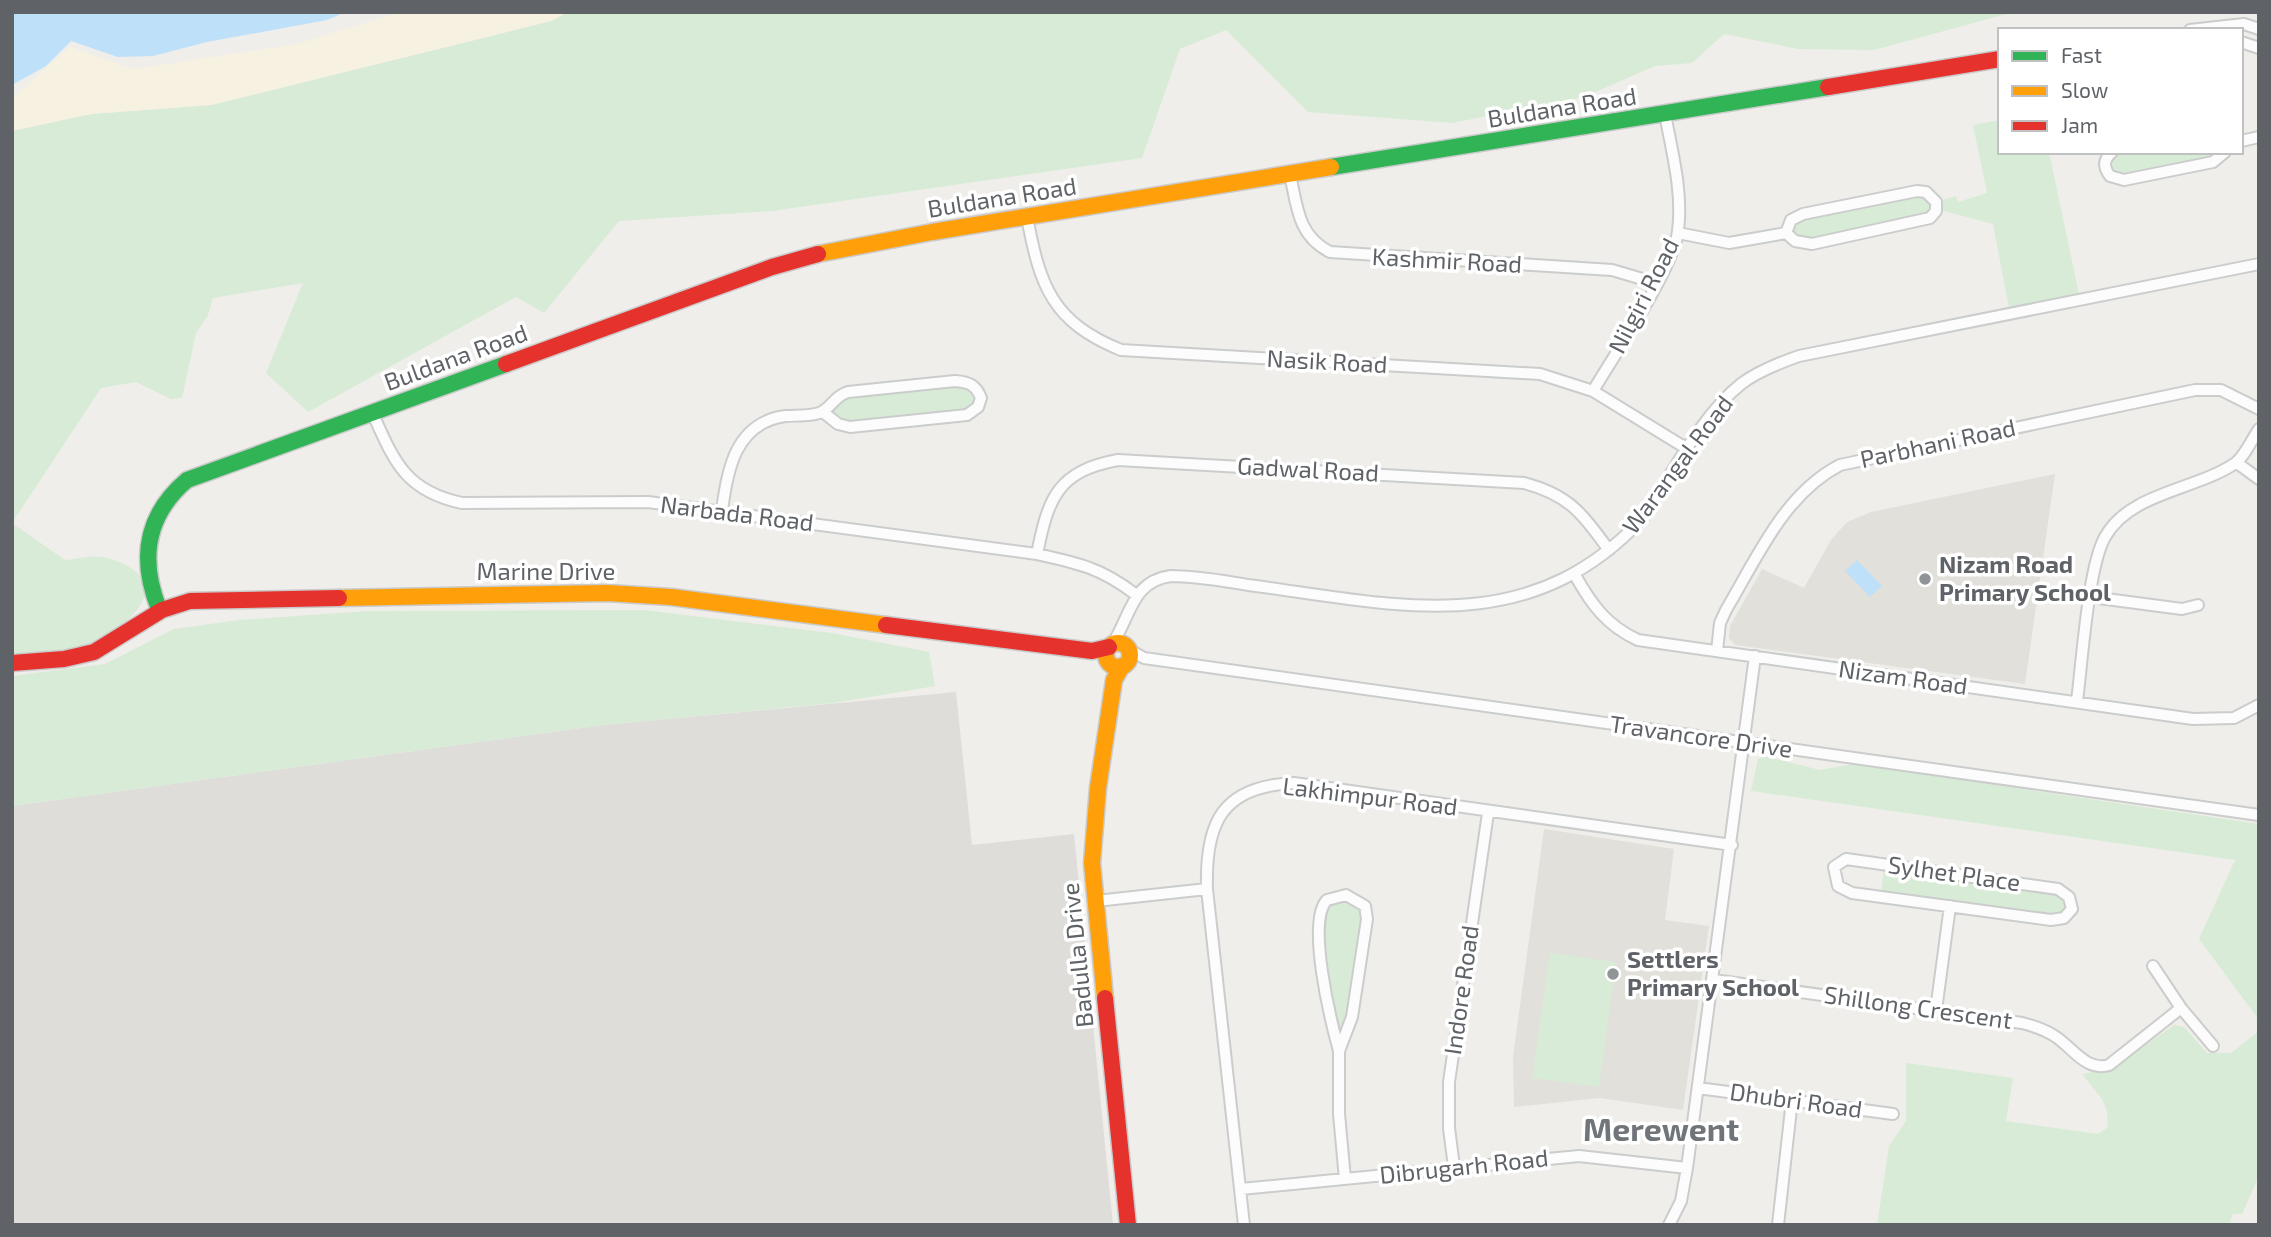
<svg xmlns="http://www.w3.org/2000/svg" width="2271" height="1237" font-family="'Exo 2',sans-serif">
<rect width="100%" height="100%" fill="#efeeea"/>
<!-- industrial -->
<path fill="#dfddda" d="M956 692 972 845 1074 834 1113 1225H12V806L603 725Z"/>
<!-- education -->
<path fill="#e2e0da" d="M2055 474 2025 684 1735 645 1729 638 1730 626 1762 569 1804 588 1831 540 1847 522 1871 512Z
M1544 829 1674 849 1665 920 1709 926 1683 1110 1600 1098 1514 1107 1513 1057Z"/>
<!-- green -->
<path fill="#d8ebd6" d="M568 12H2014L1874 50 1798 49 1724 34 1692 63 1655 66 1584 97 1452 123 1308 112 1226 30 1180 49 1142 158 772 211 619 221 544 313 516 297 308 412 266 373 303 283 213 298 208 315 196 333 182 398 171 399 136 382 101 388 12 523 65 560C76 559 92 555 103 557 156 570 157 600 116 629 109 634 101 642 93 645 69 655 38 653 12 655V131L91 114 211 105 551 21Z
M2000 120V152H2049L2079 294 2009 308 1993 224 1940 210 1939 201 1956 196 1958 202 1987 193 1973 125Z
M2117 152H2222L2220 155 2118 177 2109 169 2112 155Z
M1924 193 1934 207 1927 216 1806 240 1792 231 1794 222 1799 219Z
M968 384 978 400 973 409 845 424 832 414 831 409 843 396Z
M644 610 832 633 929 652 935 686 834 703 603 725 12 806V676L105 664 174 629 239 620 367 611Z
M1764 756 1820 770 1853 764 2259 824V1020L2199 939 2235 860 1751 791 1758 759Z
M1884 868 2062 895 2067 904 2062 914 2056 916 1881 893Z
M1344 900 1358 907 1362 919 1345 1025 1340 1027 1333 1015 1323 915 1329 903Z
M1550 953 1616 962 1599 1087 1532 1078Z
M2174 1025 2184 1027 2207 1053H2231L2259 1031V1176L2242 1214H2233L2229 1225H1877L1889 1146 1906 1121V1063L2013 1078 2006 1121 2098 1134 2108 1127 2107 1111 2102 1099 2082 1074 2112 1069Z"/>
<!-- sand -->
<path fill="#f6f1e1" d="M399 12H568L551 21 211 105 91 114 12 131V98L70 47 134 69 297 44Z"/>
<!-- water -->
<path fill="#bfe0f9" d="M12 12H346L327 20 207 42 153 56 118 57 71 41 46 66 12 85Z
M1857 560 1882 586 1870 597 1845 571Z"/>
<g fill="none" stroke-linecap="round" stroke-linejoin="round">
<!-- street casing -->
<g stroke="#cbcccc" stroke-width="14">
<path id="street" d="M2190 30 2244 24 2259 29
M2241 42 2259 48
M2241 141 2259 137
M2112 152C2103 160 2103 167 2110 176L2124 180 2213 162 2225 152
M1290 174C1297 207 1298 236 1330 252L1612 270 1656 283
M1917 191 1926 192 1936 202V211L1930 218 1812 244 1795 241 1786 233 1791 220 1803 214Z
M1027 217C1040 286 1052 322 1121 350L1540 374 1593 391 1689 450
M1678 233 1729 243 1786 233
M1593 391C1614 355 1674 268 1678 231 1683 192 1672 152 1665 114
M372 412C394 461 405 491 462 503L648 502 1037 554C1078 563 1101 568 1135 594
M2237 463 2259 479
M722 511C727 469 736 423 785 416 795 415 815 417 823 411 833 405 835 396 848 392L955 381C969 382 976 385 981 398L978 407 967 415 850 427 838 424 823 412
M1037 554C1048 499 1057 471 1118 460L1524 483C1570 495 1582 514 1609 550
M1575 575C1591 604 1607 626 1638 640L2193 719 2234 718 2259 705
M2091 597 2182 609 2198 605
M1113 643C1131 615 1132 581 1171 576 1200 576 1228 582 1256 586 1402 606 1529 639 1642 519 1671 476 1701 416 1741 384 1758 371 1779 363 1799 356L2259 264
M1130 650 1144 658 2259 815
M1717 651 1720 623 1726 610C1757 558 1784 494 1840 465L2195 390H2221L2259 409
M2077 701C2082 663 2088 567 2105 537 2129 493 2195 490 2234 464 2244 458 2252 439 2259 429
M1846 859 2058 889 2069 897 2072 909 2064 918 2051 920 1852 893 1838 886 1834 867Z
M1346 895 1365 906 1367 919 1352 1017 1339 1051C1331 1022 1306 921 1327 900Z
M1096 901 1207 889
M2153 966 2181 1008 2213 1046
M1714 980 2022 1023C2034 1026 2043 1029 2053 1035 2072 1046 2085 1072 2109 1065L2181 1008
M1936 1010 1950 906
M1339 1051V1114L1345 1179
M1698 1088 1893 1114
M1454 1167 1449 1128V1082L1488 813
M1241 1189 1579 1156 1687 1168
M1244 1225 1207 889C1205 824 1221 786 1294 783L1732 845
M1669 1225 1681 1201 1687 1168 1755 656
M1778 1225 1792 1100"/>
</g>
<!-- fast casing -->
<g stroke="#cacacb" stroke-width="19">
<path id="fast" d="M1331 167 1828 87
M159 609C139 559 146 515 187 480L506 364"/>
</g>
<!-- slow casing -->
<g stroke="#cacacb" stroke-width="19">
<path id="slow" d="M818 254 932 232 1331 167
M339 598 607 593 671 597 886 625
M1106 655a12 12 0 1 1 24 0a12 12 0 1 1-24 0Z
M1105 998 1092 863 1098 788 1114 680 1122 666"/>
</g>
<!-- jam casing -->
<g stroke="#cacacb" stroke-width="19">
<path id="jam" d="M1828 87 2000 59
M506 364 772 267 818 254
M886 625 1092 651 1109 647
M12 663 64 659 94 652 162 610 190 601 339 598
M1105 998 1128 1225"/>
</g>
<!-- street -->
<use href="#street" stroke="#fdfcfc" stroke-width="10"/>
<!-- fast -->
<use href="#fast" stroke="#30b455" stroke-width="16"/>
<!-- slow -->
<use href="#slow" stroke="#ff9f0a" stroke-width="16"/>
<!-- jam -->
<use href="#jam" stroke="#e5322d" stroke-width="16"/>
</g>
<!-- markers -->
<g fill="#919496" stroke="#fff" stroke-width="2.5">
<circle cx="1925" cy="579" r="7"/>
<circle cx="1613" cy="974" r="7"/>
</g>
<g text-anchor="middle" stroke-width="7" stroke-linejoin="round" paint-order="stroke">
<!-- street labels -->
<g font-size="24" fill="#5f6368" stroke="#fff">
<text transform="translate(1562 108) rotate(-9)" y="8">Buldana Road</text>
<text transform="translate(1002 198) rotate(-9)" y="8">Buldana Road</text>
<text transform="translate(1447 261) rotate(3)" y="8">Kashmir Road</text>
<text transform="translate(1644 296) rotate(-63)" y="8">Nilgiri Road</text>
<text transform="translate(456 358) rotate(-20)" y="8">Buldana Road</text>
<text transform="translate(1327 362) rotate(3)" y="8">Nasik Road</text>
<text transform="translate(1938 444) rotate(-12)" y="8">Parbhani Road</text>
<text transform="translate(1678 465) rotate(-53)" y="8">Warangal Road</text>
<text transform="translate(1308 470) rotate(3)" y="8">Gadwal Road</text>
<text transform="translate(737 514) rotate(7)" y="8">Narbada Road</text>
<text x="546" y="580">Marine Drive</text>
<text transform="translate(1903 678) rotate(8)" y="8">Nizam Road</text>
<text transform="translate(1701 737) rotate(8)" y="8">Travancore Drive</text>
<text transform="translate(1370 797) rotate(7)" y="8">Lakhimpur Road</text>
<text transform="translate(1954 874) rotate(8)" y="8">Sylhet Place</text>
<text transform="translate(1078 955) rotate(-96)" y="8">Badulla Drive</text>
<text transform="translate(1462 990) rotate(-82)" y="8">Indore Road</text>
<text transform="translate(1918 1008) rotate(8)" y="8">Shillong Crescent</text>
<text transform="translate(1796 1101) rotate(8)" y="8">Dhubri Road</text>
<text transform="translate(1464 1167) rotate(-6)" y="8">Dibrugarh Road</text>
</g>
<!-- poi labels -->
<g font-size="24" font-weight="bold" fill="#5f6368" stroke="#fff" text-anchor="start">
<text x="1939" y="573">Nizam Road<tspan x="1939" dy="28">Primary School</tspan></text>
<text x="1627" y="968">Settlers<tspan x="1627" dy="28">Primary School</tspan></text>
</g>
<!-- district labels -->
<g font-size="32" font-weight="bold" fill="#70757a" stroke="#fff">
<text x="1661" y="1141">Merewent</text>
</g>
</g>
<!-- border -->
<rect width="2271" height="1237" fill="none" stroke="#5f6368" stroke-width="28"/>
<!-- legend -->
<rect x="1998" y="28" width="245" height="126" fill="#ffffff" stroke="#bfc1c3" stroke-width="2"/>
<rect x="2012" y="51" width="35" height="10" fill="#30b455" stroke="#bfc1c3" stroke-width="2"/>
<text x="2061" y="63" font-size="21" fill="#5f6368">Fast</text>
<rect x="2012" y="86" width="35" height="10" fill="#ff9f0a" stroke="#bfc1c3" stroke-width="2"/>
<text x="2061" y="98" font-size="21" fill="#5f6368">Slow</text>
<rect x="2012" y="121" width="35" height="10" fill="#e5322d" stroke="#bfc1c3" stroke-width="2"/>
<text x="2061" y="133" font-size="21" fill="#5f6368">Jam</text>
</svg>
